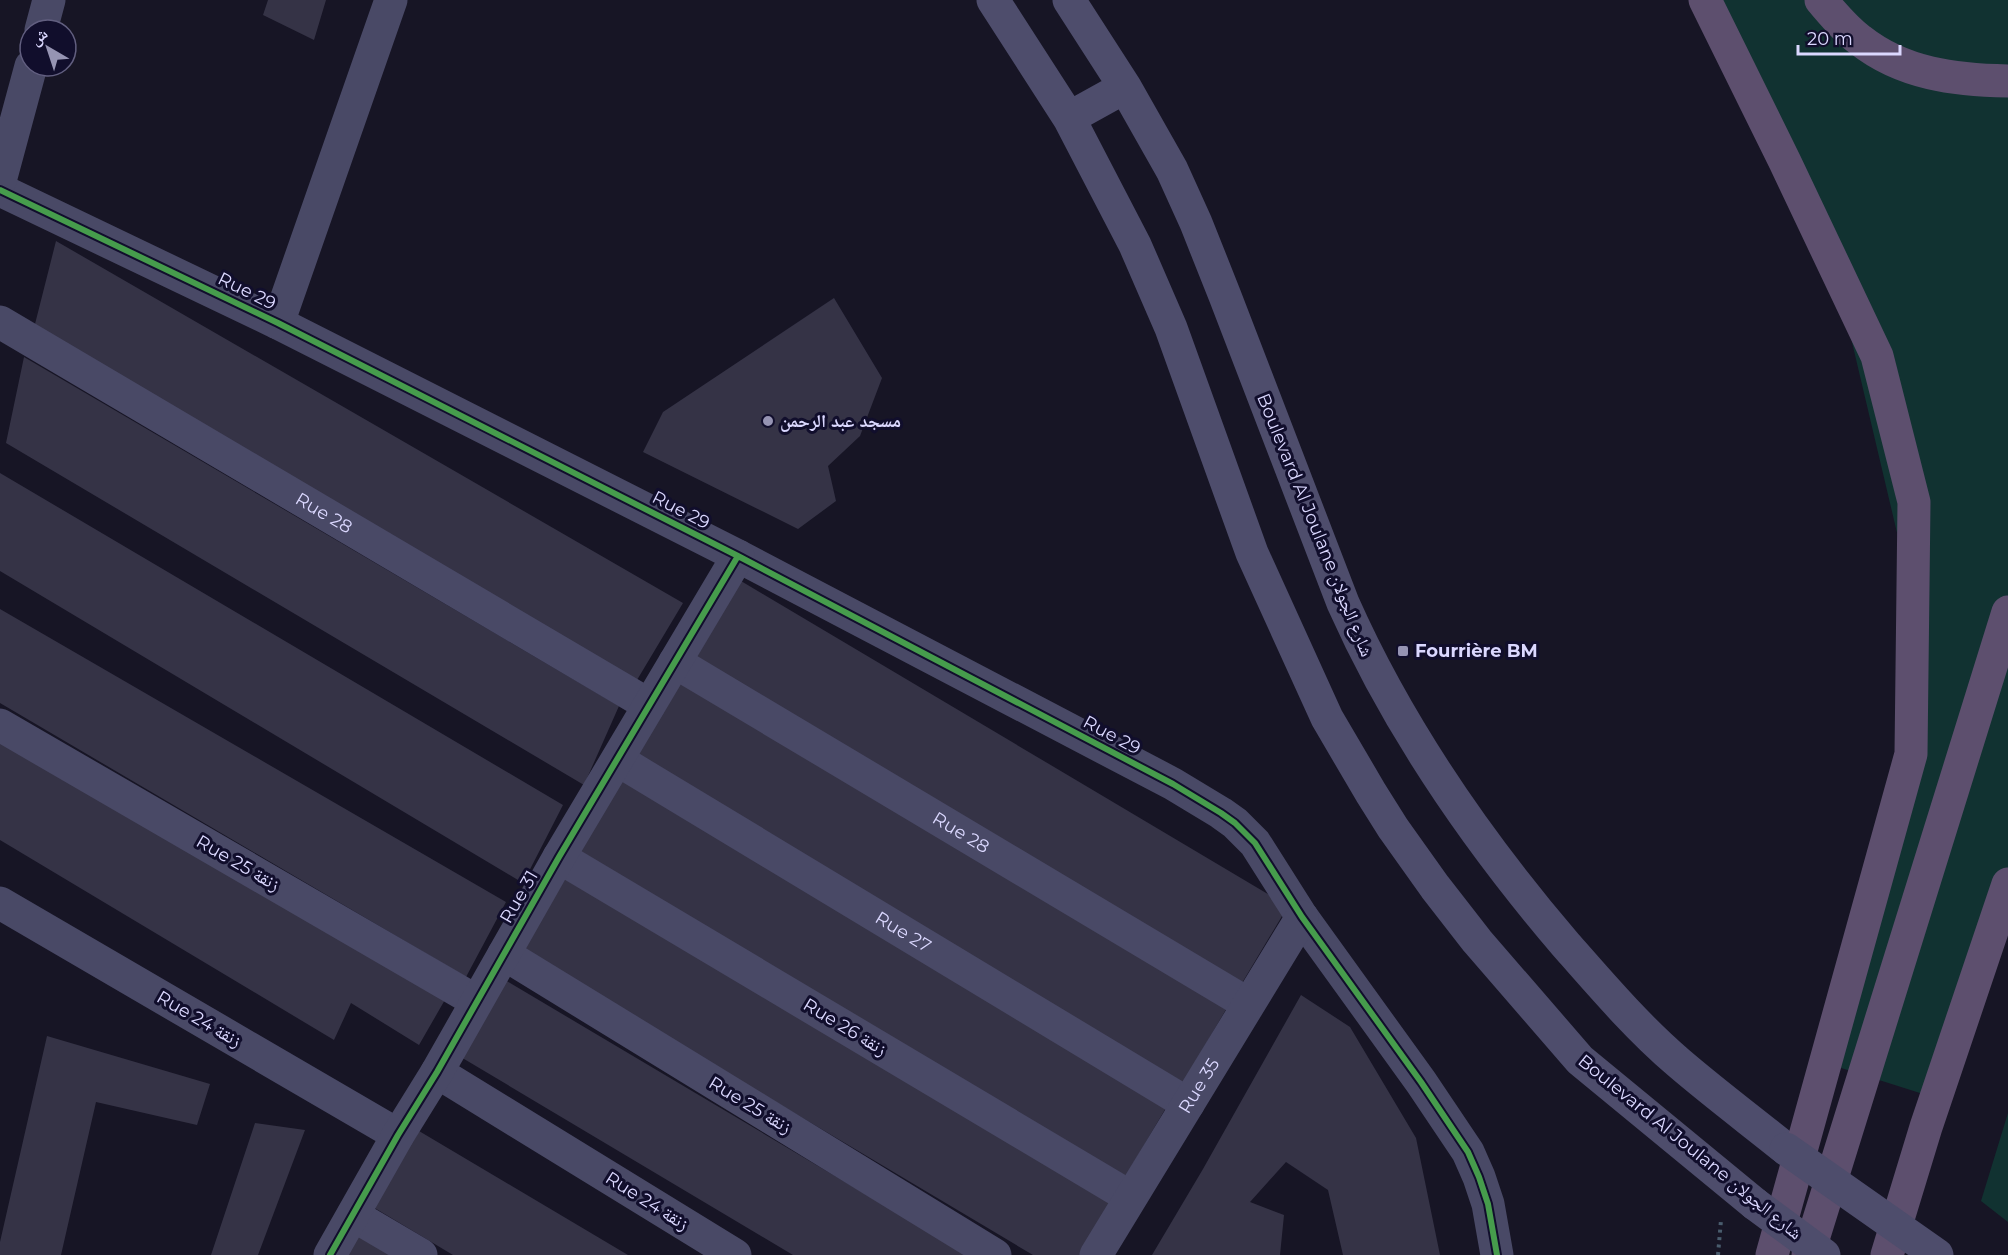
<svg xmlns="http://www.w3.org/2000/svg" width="2008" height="1255" font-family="Montserrat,'Noto Naskh Arabic',sans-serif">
<rect width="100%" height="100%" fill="#171525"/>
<!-- green -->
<path fill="#113231" d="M1694 0H2008V888L1942 1100 1816 1060 1924 647 1851 338Z
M2008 1113V1222L1981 1201Z"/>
<!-- building -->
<path fill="#353346" d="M268 0H326L314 40 263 15Z
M56 241 683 603 637 680 34 328Z
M834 298 882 378 860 436 828 466 836 501 798 529 643 452 663 412Z
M24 357 619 706 584 785 6 443Z
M0 473 563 805 523 883 0 571Z
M741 581 1288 906 1242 983 696 658Z
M0 609 506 902 466 977 0 703Z
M682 681 1228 1006 1183 1083 636 758Z
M0 743 446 998 419 1045 351 1003 334 1040 0 840Z
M622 776 1170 1101 1124 1179 576 854Z
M568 874 1115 1199 1081 1255H1033L522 951Z
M500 977 968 1255H793L454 1053Z
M1301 995 1350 1027 1416 1138 1440 1255H1343L1328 1190 1286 1162 1250 1202 1284 1215 1280 1255H1152L1203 1169Z
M47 1036 210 1084 197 1125 96 1102 61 1255H0V1242Z
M255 1123 305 1130 258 1255H211Z
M419 1131 628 1255H453L373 1207Z
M357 1235 390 1255H345Z"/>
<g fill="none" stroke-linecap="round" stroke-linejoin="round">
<!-- path -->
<path stroke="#495c6d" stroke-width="4" stroke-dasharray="3 4.5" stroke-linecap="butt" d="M1718 1255 1721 1220"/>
<!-- minor -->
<g stroke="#494966" stroke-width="33">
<path d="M0 190 278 323 738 556 1173 784 1221 813 1235 823 1255 843 1302 917 1421 1082 1468 1152 1479 1177 1488 1204 1497 1255"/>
<path id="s1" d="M0 322 649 705"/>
<path d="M278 323 391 0"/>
<path id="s2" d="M675 662 1248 1004"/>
<path d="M0 725 476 1001"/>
<path id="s3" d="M618 760 1188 1104"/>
<path d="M559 857 1130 1197"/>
<path d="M0 903 398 1135"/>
<path d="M504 954 995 1255"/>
<path d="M437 1072 735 1255"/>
<path d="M353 1215 421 1255"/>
<path d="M330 1255 398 1135 437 1072 559 857 738 556"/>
<path id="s4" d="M1096 1255 1302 917"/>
</g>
<!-- tertiary -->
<path stroke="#494966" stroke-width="33" d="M41 30 49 0
M0 181 31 66"/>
<!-- secondary -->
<path stroke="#4e4d6c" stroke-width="33" d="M993 0 1069 118 1135 245 1171 328 1252 553 1327 718 1371 793 1393 828 1435 887 1477 941 1580 1060 1755 1204
M1069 0 1125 87 1172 170 1196 223 1225 296 1343 603C1399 729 1477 841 1566 945 1602 986 1638 1028 1679 1063 1714 1093 1750 1120 1786 1149
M1069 118 1125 87"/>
<!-- trunk -->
<path stroke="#5d4f6e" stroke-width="33" d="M1705 0 1785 162 1877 356 1914 502 1911 754 1772 1255
M1821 0C1833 14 1845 29 1860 40 1903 74 1955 80 2008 81
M1808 1255 2008 612
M1887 1255 1926 1127 2008 884"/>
<!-- secondary-bridge -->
<path stroke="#4e4d6c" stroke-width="33" d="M1786 1149 1937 1255
M1755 1204 1824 1255"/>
<!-- cycleway casing -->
<g stroke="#110e2c" stroke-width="10">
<path id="cycleway" d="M0 190 278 323 738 556 1173 784 1221 813 1235 823 1255 843 1302 917 1421 1082 1468 1152 1479 1177 1488 1204 1497 1255
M330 1255 398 1135 437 1072 559 857 738 556"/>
</g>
<!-- cycleway -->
<use href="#cycleway" stroke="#469c4c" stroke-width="6"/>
</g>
<!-- markers -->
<g fill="#9694b3" stroke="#110e2c" stroke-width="2">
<circle cx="768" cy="421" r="6"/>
<rect x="1397" y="645" width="12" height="12" rx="3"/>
</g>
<g text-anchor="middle" stroke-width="6" stroke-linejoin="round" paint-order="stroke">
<!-- street labels -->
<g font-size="18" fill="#dbd8ff" stroke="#110e2c">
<text transform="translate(247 291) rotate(26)" y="6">Rue 29</text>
<text transform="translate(681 510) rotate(27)" y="6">Rue 29</text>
<text dy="6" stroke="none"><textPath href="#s1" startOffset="376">Rue 28</textPath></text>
<text transform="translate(1315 525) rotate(68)" y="6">Boulevard Al Joulane شارع الجولان</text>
<text transform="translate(1112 735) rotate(28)" y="6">Rue 29</text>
<text dy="6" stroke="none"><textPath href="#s2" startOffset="333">Rue 28</textPath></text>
<text transform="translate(238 863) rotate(30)" y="6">Rue 25 زنقة</text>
<text transform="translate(519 897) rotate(-60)" y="6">Rue 31</text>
<text dy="6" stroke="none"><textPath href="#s3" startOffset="333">Rue 27</textPath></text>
<text transform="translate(199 1019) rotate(30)" y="6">Rue 24 زنقة</text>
<text transform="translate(845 1027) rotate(31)" y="6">Rue 26 زنقة</text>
<text dy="6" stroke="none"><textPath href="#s4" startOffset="198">Rue 35</textPath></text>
<text transform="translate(750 1105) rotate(31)" y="6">Rue 25 زنقة</text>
<text transform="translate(1690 1147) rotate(39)" y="6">Boulevard Al Joulane شارع الجولان</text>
<text transform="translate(647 1201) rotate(32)" y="6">Rue 24 زنقة</text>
</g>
<!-- poi labels -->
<g font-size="18" font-weight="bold" fill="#dbd8ff" stroke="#110e2c" text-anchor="start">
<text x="780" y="427">مسجد عبد الرحمن</text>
<text x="1415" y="657">Fourrière BM</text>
</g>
</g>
<!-- north arrow -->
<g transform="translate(48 48) rotate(321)"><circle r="28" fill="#110e2c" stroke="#625f80" stroke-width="1.5"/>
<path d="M0-4.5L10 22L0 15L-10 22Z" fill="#9694b3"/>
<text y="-9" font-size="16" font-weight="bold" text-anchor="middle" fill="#dbd8ff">ش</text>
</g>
<!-- scale -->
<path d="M1798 45v9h102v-9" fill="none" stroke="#dbd8ff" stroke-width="3"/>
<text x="1807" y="45" font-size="18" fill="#dbd8ff" stroke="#110e2c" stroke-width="4.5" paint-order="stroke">20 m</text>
</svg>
